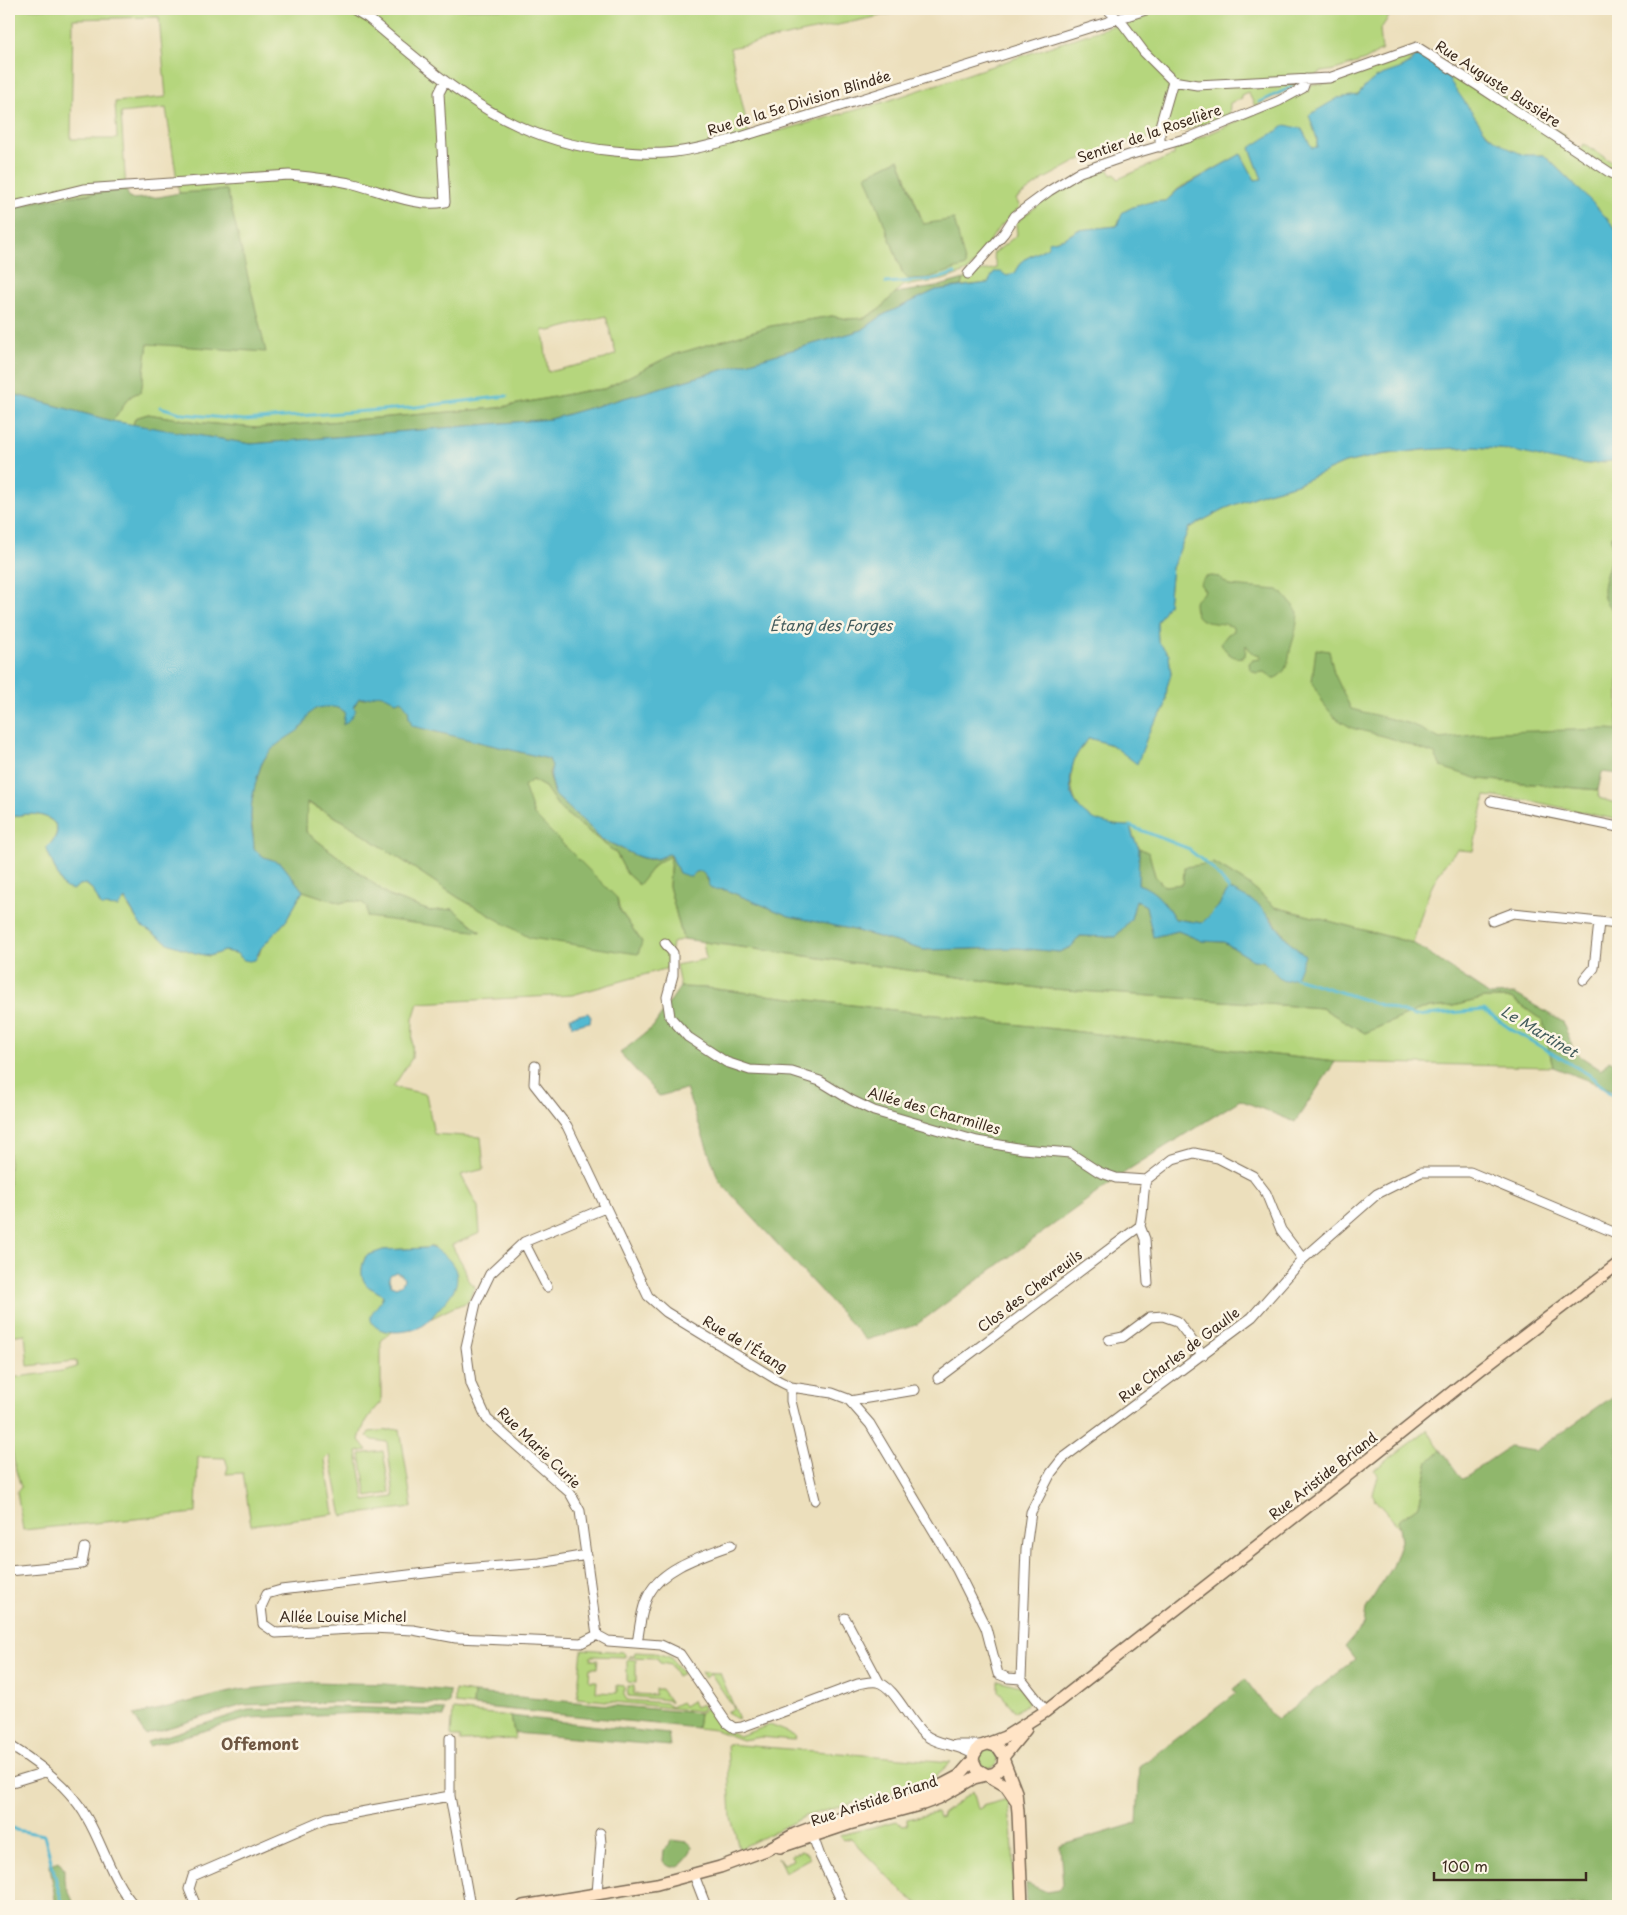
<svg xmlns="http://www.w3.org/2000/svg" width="1627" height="1915" font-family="'Playpen Sans',sans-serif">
<rect width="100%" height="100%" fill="#fcf5e5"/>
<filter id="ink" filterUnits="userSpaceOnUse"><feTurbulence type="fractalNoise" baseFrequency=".02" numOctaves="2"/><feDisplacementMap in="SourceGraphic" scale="10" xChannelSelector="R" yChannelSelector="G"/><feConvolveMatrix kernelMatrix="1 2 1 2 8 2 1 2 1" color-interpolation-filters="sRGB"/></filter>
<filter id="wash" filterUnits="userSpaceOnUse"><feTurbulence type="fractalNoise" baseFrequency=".0096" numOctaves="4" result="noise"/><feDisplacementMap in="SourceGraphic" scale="20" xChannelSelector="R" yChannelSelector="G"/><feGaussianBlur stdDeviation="1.12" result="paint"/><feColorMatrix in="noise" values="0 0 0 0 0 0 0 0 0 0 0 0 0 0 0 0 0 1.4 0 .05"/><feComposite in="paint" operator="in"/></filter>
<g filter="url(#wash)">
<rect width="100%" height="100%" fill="#ecdfbc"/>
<!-- green -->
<path fill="#b5d67d" stroke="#78804e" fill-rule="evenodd" d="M9 9H894V13L730 48 750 139 881 103 1163 9H1394L1380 30 1382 50 1365 60 1335 70 1322 72 1286 91 1255 106 1248 92 1241 95 1242 98 1230 103 1229 118 1221 121 1216 119 1171 135 1143 139 1083 158 1044 179 1016 199 1020 207 997 230 980 257 968 271 943 280 902 286 880 309 865 318 848 319 832 316 771 326 670 356 604 389 585 391 497 408 256 428 204 423 148 414 135 418 133 425 112 421C124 410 123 396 141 392L148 344 226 190 179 193 166 108 121 113 126 190 83 194 9 208ZM159 17 166 97 115 102 117 139H71L73 19ZM899 159 924 225 908 279 903 274 867 175ZM606 316 616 354 605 359 548 372 543 330 550 331Z
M1418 51 1420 54C1409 58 1413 61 1405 66 1398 71 1390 72 1382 75 1372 79 1364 87 1358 96L1338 98 1317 139V147L1312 149 1250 148 1262 179 1255 180 1241 154 1178 189 1166 201 1151 202 1133 207 1123 212 1117 226 1078 230 1065 238 1054 241 1048 247 1023 260 1015 273 988 283 962 286 964 279 978 272 997 268 993 254 1017 235 1016 223C1043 199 1074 180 1109 169L1111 175 1115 174 1118 179 1174 155V149L1309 90 1312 84H1328L1409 53Z
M1445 74 1471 75 1566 136 1564 138 1581 149 1584 144 1618 166V231L1594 204 1544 155C1538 155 1530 156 1524 155 1488 149 1464 102 1445 74Z
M1475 447 1509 450 1589 464 1618 460V754L1479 779 1598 790 1599 798 1618 804V820L1527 800 1485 796 1473 851 1457 850C1430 878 1424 906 1413 943L1275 907 1248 884 1214 863 1183 885 1164 886 1155 876 1149 854C1134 846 1136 841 1130 826 1117 826 1104 825 1092 819 1071 809 1068 780 1074 761 1077 752 1084 745 1089 738L1112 745 1137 763 1151 727 1165 709 1167 687 1171 674 1169 655 1158 642 1157 622 1168 605 1172 568 1189 528 1224 509 1264 493 1297 484 1345 463 1380 455 1422 450Z
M532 780 545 787 560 809 616 853 627 874 639 884 656 863 671 855 669 886 683 939 672 943 668 968 572 995 418 1003 413 1019 412 1058 393 1087 426 1094 434 1134 481 1137 484 1169 461 1175 478 1207 480 1233 452 1245C455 1252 459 1258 463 1265 468 1273 464 1281 475 1286L468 1302 452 1308 430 1319 455 1288C453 1267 454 1261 434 1250L435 1248 429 1246 428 1248 383 1250 366 1256C361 1266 359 1278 369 1287 374 1290 379 1292 383 1296L379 1306 384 1331H392L381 1341V1403C369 1415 363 1424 359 1440L367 1450 357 1452 365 1501 394 1497 387 1442 373 1440 367 1436 369 1432 400 1429 412 1507 342 1516 330 1455 325 1460 334 1514 251 1525 243 1473 226 1474 228 1467 225 1458 198 1457 196 1513 23 1530 17 1492 21 1487 16 1471 9 1434 10 1378 62 1371 77 1367 76 1361 28 1366 25 1334 9 1336V819C32 806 77 820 46 848L62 885 73 890 79 885 85 884 93 890 101 906 124 899 141 926 171 944 195 953 209 956 224 951 236 953 244 960 259 955 261 948 286 921 303 891 340 903 348 901 362 902 367 908V917L453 909 430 911 391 897 306 832V802L343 821 459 898 530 937 642 942 619 909 617 898 534 815 523 786Z
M703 942 1038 988 1322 1008 1365 1033 1421 1009 1453 1006 1485 998H1511L1543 1021 1553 1067 1335 1062 707 988 680 987 676 965 706 959Z
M1427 1430 1441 1450 1429 1461 1419 1505 1398 1520 1400 1528 1375 1500 1373 1494 1378 1476 1374 1470Z
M383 1451 390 1493 367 1497 360 1454Z
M582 1649 623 1652 625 1654V1657L591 1656V1660H598L597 1668H590L589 1681H597L596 1692 617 1693V1685L624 1686V1695L627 1700 665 1703 671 1707 681 1702 684 1706 692 1701 695 1707 702 1704 704 1708 699 1711 577 1698Z
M635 1652 655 1653 670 1657 683 1673 677 1676 671 1665 660 1663 657 1658 628 1657 629 1656H634Z
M627 1659 636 1660V1683L627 1682Z
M701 1672 720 1673 739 1719 733 1717 727 1712 734 1708 711 1674 705 1678Z
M998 1680 1020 1686 1028 1703 1016 1712 998 1691Z
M627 1686H634V1694L655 1695V1689H661L671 1703 667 1700 628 1696Z
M455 1690 474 1693 473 1706 455 1704Z
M707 1708 711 1716H716L723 1728 739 1736 770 1725 795 1735 796 1738 793 1740 761 1737 742 1740 715 1730 697 1728 699 1713Z
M453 1710 511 1716 515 1739 460 1741V1737H452L451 1734Z
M727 1744 951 1762 928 1783 806 1816 739 1849 731 1817Z
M979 1759a9 9 0 1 1 18 0a9 9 0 1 1-18 0Z
M973 1791 978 1809 982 1808V1806L1008 1799 1013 1848 1014 1906H922L905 1894 850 1838 843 1840 840 1836 841 1835 897 1821 902 1826 907 1825V1819L935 1813H937L939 1818 943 1817 942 1814Z
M801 1851 808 1854 810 1858 785 1872 778 1857 783 1864 793 1860 791 1855Z"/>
<!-- forest -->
<path fill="#90b76c" stroke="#667045" d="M899 159 923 224 954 219 966 266 928 278 908 279 903 274 866 175Z
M126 190 130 199 159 197 179 193 227 190 266 352 148 344 141 392C123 396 124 410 112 421L9 393V208C48 198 87 194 126 190Z
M964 279 962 286 936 290 883 315 862 330 551 419 251 444 133 425 135 418 148 414 204 423 256 428 497 408 585 391 604 389 670 356 771 326 832 316 848 319 865 318 880 309 895 293 936 287Z
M1612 536H1618V613C1590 598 1609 575 1612 552 1612 547 1612 541 1612 536Z
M1212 576 1219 577 1230 586 1278 590 1285 596 1298 612C1297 627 1295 634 1291 647 1288 661 1288 673 1273 679L1264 672 1256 673 1250 669 1249 663 1252 660 1260 659V655L1252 653 1246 645 1245 656C1234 661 1226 653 1221 643L1228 634 1234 631 1233 627C1217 619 1194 630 1194 602L1205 591 1200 584 1205 577Z
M1316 649 1329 651 1334 673 1351 709 1411 724 1440 739 1500 732 1607 729 1618 730V774L1602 772 1598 790 1479 779 1441 767 1435 754 1387 737 1352 728 1334 717 1323 703 1312 681Z
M376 693 403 699 405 706 408 708 409 717 413 726 549 759 552 766 549 773 555 795 593 830 601 840C624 846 646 870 668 854L671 855 679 873 702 871 713 889 726 890 789 916 850 929 924 950 1018 948 1059 952 1071 947 1080 936 1115 937 1131 919 1136 900 1146 906 1153 937 1178 931 1202 941 1224 942 1253 960 1263 961 1304 955 1291 944 1271 918 1229 889 1218 907 1202 923 1175 919C1167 905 1154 889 1138 884L1139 848 1149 853 1155 876 1164 886 1183 884 1184 867 1214 863 1248 884 1275 907 1413 943 1490 995 1515 994 1563 1022 1574 1052 1601 1070 1609 1060 1618 1065V1092L1553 1067 1543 1021 1511 998H1485L1453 1006 1421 1009 1365 1033 1322 1008 1038 988 683 939 669 886 671 856 656 863 639 885 627 874 616 853 560 809 545 787 532 780 524 786 534 815 617 898 619 909 642 942 638 954 530 938 459 898 343 821 307 802 306 832 391 897 430 911 453 909 481 932 367 917V908L362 902 348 901 340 903 303 891 281 863 264 857 254 849C254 837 251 826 251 814 251 799 256 780 261 766 270 744 287 740 301 725 307 720 308 712 316 708 324 704 338 706 345 712L343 725 359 698 363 699Z
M680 987 707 988 1335 1062 1295 1122 1240 1100 1131 1168 916 1325 866 1340 719 1181 686 1089 659 1096 620 1053 653 1027Z
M1618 1393V1906H1027L1026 1883 1047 1892 1058 1890 1063 1885 1060 1846 1137 1823 1140 1765 1149 1760 1236 1693 1233 1689 1245 1679 1276 1720 1355 1660 1345 1647 1364 1625 1366 1609 1392 1566 1401 1541 1398 1520 1419 1505 1429 1461 1441 1450 1462 1479 1509 1447 1535 1451Z
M313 1682 385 1684 450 1691 449 1704 331 1702 243 1705 145 1735 134 1715 239 1690Z
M474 1693 699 1713 697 1728 473 1706Z
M331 1707 445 1710 444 1717 361 1713 250 1718 149 1746 147 1742 248 1710Z
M511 1716 668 1734 670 1746 514 1733Z
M671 1840 688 1842 692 1846C690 1860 674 1876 663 1861L664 1850 669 1846Z
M58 1861 64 1869V1881L75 1906H56L50 1865Z"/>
<!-- water -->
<path fill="#53b9d1" stroke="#477278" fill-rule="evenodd" d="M1416 56 1420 58 1423 57 1443 71 1487 134 1508 148 1524 155H1544L1594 204 1618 231V460L1589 464 1562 462 1509 450 1475 447 1422 450 1380 455 1345 463 1297 484 1264 493 1224 509 1189 528 1172 568 1168 605 1157 622 1158 641 1169 655 1171 674 1167 687 1165 709 1151 727 1137 764 1112 745 1089 738C1084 745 1077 752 1074 761 1060 806 1089 826 1130 826L1133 837 1139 848 1138 884C1156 890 1165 903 1175 919L1202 923 1218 907 1229 889 1258 904 1291 944 1305 955 1296 978 1283 981 1263 961 1253 960 1224 942 1202 941 1178 931 1153 937 1146 906 1136 900 1131 919 1115 937 1080 936 1071 947 1059 952 1018 948 924 950 850 929 789 916 726 890 713 889 709 886 708 879 702 871 696 872 691 877 679 873 671 855 668 854C644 869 625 846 601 840L593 830 555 795C554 784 548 778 552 766L549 759 412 726 409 717 408 709 405 706 402 700 396 702C371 687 379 699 359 698L353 707 356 710C352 716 349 721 343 725L345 712C339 707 334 707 327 707 303 707 311 723 296 732 282 741 269 748 261 765 256 780 251 799 251 814 250 825 254 837 254 849L264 857 281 863 303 891 286 921 261 948 255 960 249 961 244 960 236 953 224 951 209 956 195 953 170 944 141 926 125 899 118 907 101 906 93 890 86 884 79 885 73 890 66 888 62 885 46 848C78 820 32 806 9 819V393L112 421 251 444 551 419 862 330 883 315 936 290 988 283 994 272H1001L1007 276 1015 273 1023 260 1048 247 1049 242 1065 238 1078 230 1117 226 1123 212 1133 207 1151 202 1166 201 1178 190 1241 154 1255 180 1262 179 1250 148 1286 125 1302 129 1312 148 1317 147V139L1309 115 1338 98 1358 95C1364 87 1372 79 1382 75 1394 70 1410 68 1416 56Z
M588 1013 591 1017 590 1022 572 1026 570 1017Z
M429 1247C435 1248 445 1255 450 1261 466 1281 451 1295 437 1311 433 1315 429 1322 424 1325 412 1333 376 1337 371 1320 369 1311 381 1305 383 1296 379 1292 374 1290 369 1287 359 1279 361 1266 366 1256L383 1250 428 1248ZM396 1272 402 1275 404 1279 402 1284 396 1287 391 1285 389 1279 390 1275Z"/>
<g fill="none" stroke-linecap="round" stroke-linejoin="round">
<!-- stream -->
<path stroke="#53b9d1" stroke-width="3" d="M1259 102 1292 87
M886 283 937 279 955 273
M160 407 184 414 244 420 407 408 507 396
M1130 826 1187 848 1213 869 1229 889
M1296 978 1415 1016 1484 1010 1512 1030 1588 1074 1618 1100
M9 1826 16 1830 44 1835 63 1906"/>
</g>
</g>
<g filter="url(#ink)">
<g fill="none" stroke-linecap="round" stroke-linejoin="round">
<!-- street casing -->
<g stroke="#796955" stroke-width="11">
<path id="street" d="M353 9 368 18C446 83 508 142 614 151 634 153 656 155 675 152 694 150 713 144 731 140L1149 9
M1107 9 1123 24 1144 52 1173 81 1197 85 1329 78 1417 47 1477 85 1609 172 1618 176
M1160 147V126L1173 81
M9 207 83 189 289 175C311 177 333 179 354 184 383 191 414 208 445 202L439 93 445 81
M968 274 1004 233 1015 216 1049 191 1080 172 1129 155 1188 138 1279 101 1303 88 1306 79
M1491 801 1618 827
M1492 921 1513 913 1618 924
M665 943 673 953V975L667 997 670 1017 688 1037 726 1062 750 1070 792 1072 820 1081 851 1100 874 1111 977 1141 1023 1149 1070 1153 1099 1172 1116 1178 1146 1180 1173 1159 1194 1153 1218 1158 1253 1176 1266 1193 1281 1230 1303 1259
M1584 980 1594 968 1599 922
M535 1066 534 1084 567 1126 648 1296 666 1312 779 1381 791 1387 832 1393 848 1399 870 1424 957 1570 986 1628 998 1674 1008 1678 1021 1679
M1140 1226 1145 1239 1148 1283
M524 1242 547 1287
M1109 1340 1123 1337 1150 1317 1163 1316 1177 1321 1203 1355
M938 1378 1140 1226C1144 1211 1142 1196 1146 1180
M791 1387V1401L815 1500
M850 1401 915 1390
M587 1555 540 1563 451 1570 281 1590 267 1594 261 1607 263 1624 276 1633 371 1628 413 1630 456 1638 581 1643 597 1635
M9 1571 82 1564 85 1548
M845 1618 879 1682
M597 1635 580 1511 570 1493 487 1419 471 1384 466 1347 476 1303 490 1274 524 1242 605 1208
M597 1635 608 1641 661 1645 680 1654 727 1723 734 1728 742 1727 858 1684C864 1683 871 1681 877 1682 895 1686 909 1722 924 1734 938 1746 960 1744 974 1755
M637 1643C640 1627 641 1608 649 1594 663 1567 705 1555 731 1545
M1046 1711 1021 1679 1026 1549 1031 1512 1051 1473 1062 1459 1252 1317 1303 1259 1377 1194 1421 1172H1470L1618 1234
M450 1738V1796L470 1906
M9 1745C38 1763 71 1788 87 1818 104 1847 112 1882 135 1906
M956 1745H984
M9 1783 45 1772
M811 1831 820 1856 844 1906
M694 1875 706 1906
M597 1893 601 1843 600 1833
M196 1906 189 1889 193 1876 327 1818 450 1796"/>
</g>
<!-- secondary casing -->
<g stroke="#796955" stroke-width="14">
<path id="secondary" d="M1004 1756 1026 1729
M1004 1761 1016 1792 1018 1812 1022 1906
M1017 1802 1006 1786 977 1769 973 1760 974 1755 979 1747 1005 1737 1046 1711 1366 1461 1481 1369 1618 1264
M780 1847 849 1824 923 1804 939 1798 974 1778 995 1773 1003 1766 1004 1756 998 1747 989 1744
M523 1906 657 1884 720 1867 766 1850 795 1834 824 1823 914 1798 929 1792 959 1776 973 1760"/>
</g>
<!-- street -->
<use href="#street" stroke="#fff" stroke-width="9"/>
<!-- secondary -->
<use href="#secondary" stroke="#ffe4c6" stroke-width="11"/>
</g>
</g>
<g text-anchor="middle" stroke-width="5" stroke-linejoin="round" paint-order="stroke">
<!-- street labels -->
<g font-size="14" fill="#3b2a1e" stroke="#fcf5e5">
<text transform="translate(1498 84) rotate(33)" y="5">Rue Auguste Bussière</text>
<text transform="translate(799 103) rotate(-17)" y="5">Rue de la 5e Division Blindée</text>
<text transform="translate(1149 134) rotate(-19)" y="5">Sentier de la Roselière</text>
<text transform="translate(934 1111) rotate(16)" y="5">Allée des Charmilles</text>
<text transform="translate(1030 1291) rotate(-37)" y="5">Clos des Chevreuils</text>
<text transform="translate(745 1344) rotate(31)" y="5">Rue de l'Étang</text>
<text transform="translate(1179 1355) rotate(-37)" y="5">Rue Charles de Gaulle</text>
<text transform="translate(539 1448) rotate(44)" y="5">Rue Marie Curie</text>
<text transform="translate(1323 1476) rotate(-38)" y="5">Rue Aristide Briand</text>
<text x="343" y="1622">Allée Louise Michel</text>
<text transform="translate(874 1801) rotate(-18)" y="5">Rue Aristide Briand</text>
</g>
<!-- water labels -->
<g font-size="15" font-style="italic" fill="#435c5d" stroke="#fcf5e5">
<text x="831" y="631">Étang des Forges</text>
<text transform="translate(1539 1032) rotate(31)" y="5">Le Martinet</text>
</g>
<!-- quarter labels -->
<g font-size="16" font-weight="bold" fill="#6e5642" stroke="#fcf5e5">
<text x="260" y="1750">Offemont</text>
</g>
</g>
<!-- margin -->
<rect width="1627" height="1915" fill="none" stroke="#fcf5e5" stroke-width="30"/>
<!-- scale -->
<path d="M1434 1872v8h152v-8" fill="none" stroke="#3b2a1e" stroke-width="2.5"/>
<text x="1442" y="1872" font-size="15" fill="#3b2a1e" stroke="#fcf5e5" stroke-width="4" paint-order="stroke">100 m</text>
</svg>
